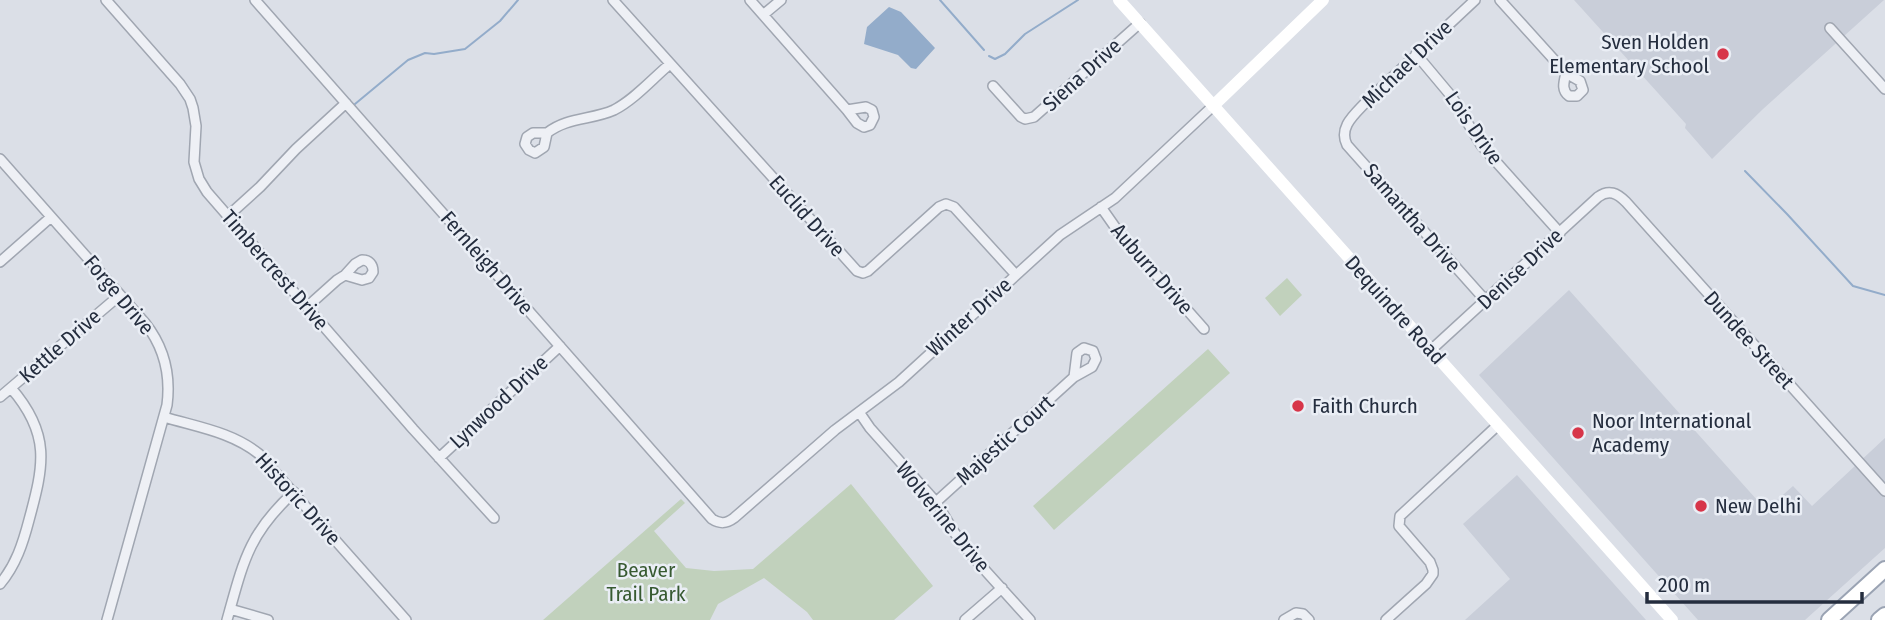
<svg xmlns="http://www.w3.org/2000/svg" width="1885" height="620" font-family="'Fira Sans Condensed',sans-serif">
<rect width="100%" height="100%" fill="#dbdfe7"/>
<!-- built -->
<path fill="#c9ced9" d="M1574 0H1884L1763 109 1712 159 1685 128 1686 124Z
M1569 290 1766 510 1793 486 1812 506 1885 438V548L1805 620H1698L1479 375Z
M1517 475 1646 620H1465L1510 579 1463 524Z"/>
<!-- green -->
<path fill="#c1d1bc" d="M1287 278 1302 295 1280 316 1265 298Z
M1208 349 1230 373 1054 530 1033 506Z
M851 484 933 586 894 620H813L807 612 764 578 718 604 710 620H543L681 499 685 503 654 531 686 568 714 571 753 569Z"/>
<!-- water -->
<path fill="#93acca" d="M889 7 901 12 935 48 916 69 911 68 898 55 864 44 867 27Z"/>
<g fill="none" stroke-linecap="round" stroke-linejoin="round">
<!-- stream -->
<path stroke="#93acca" stroke-width="2" d="M940 0 984 50
M989 56 995 59 1005 54 1025 34 1078 0
M355 104 408 60 425 53 434 54 465 49 500 21 518 0
M1745 171 1787 214 1853 286 1885 295"/>
<!-- street casing -->
<g stroke="#a0a6b1" stroke-width="12">
<path id="street" d="M106 0 180 84 190 99 193 108 196 126 194 162 199 179 207 192 413 429 494 518
M255 0 712 519C720 524 726 524 734 518L835 430 899 382 1060 235 1115 198 1213 106
M613 0 857 271 863 273 868 271 939 207 946 204 954 207 1016 275
M750 0 847 110
M1475 0 1366 102C1355 114 1338 127 1347 145L1486 301
M1500 0 1566 73 1580 81 1583 90 1577 96H1569C1561 90 1564 82 1566 73
M763 15 781 0
M1830 28 1885 89
M1416 54 1452 97 1481 145 1560 233
M993 86 1021 117 1025 119 1034 117 1140 23
M866 107 872 110 874 117 870 125 864 127 857 123 847 110Z
M533 133H547L544 147 535 153 529 150 525 144 527 137Z
M547 133C567 117 592 120 614 110 635 99 652 79 670 64
M0 159 145 323C164 347 171 374 167 405L107 620
M1101 207 1120 234 1204 329
M228 216 260 187 296 149 346 103
M362 260C369 260 373 264 373 272L369 278 362 280 345 275 355 264Z
M0 262 51 217
M308 306 337 280 345 275
M1431 350 1598 197C1609 189 1617 193 1626 202L1885 491
M0 397 120 295
M859 412 870 428 936 502 954 532 974 558 1030 620
M164 417C197 427 232 432 259 454L406 620
M439 458 560 346
M936 502 1074 377 1092 367 1096 359 1093 351 1084 348 1077 353 1074 377
M0 584C16 565 23 543 29 520 44 465 51 434 11 388
M230 609 268 620
M227 620C243 563 248 534 294 492
M965 620 1002 588
M1284 620 1296 613 1303 614 1309 620
M1386 620 1426 584 1433 574V570L1430 562 1399 526 1400 516 1498 425"/>
</g>
<!-- primary casing -->
<g stroke="#9aa3b3" stroke-width="18">
<path id="primary" d="M1829 620 1885 569
M1879 620 1885 615"/>
</g>
<!-- street -->
<use href="#street" stroke="#eef0f5" stroke-width="9"/>
<!-- secondary -->
<path stroke="#fff" stroke-width="12" d="M1119 0 1672 620
M1213 106 1323 0"/>
<!-- primary -->
<use href="#primary" stroke="#fff" stroke-width="14"/>
</g>
<!-- markers -->
<g fill="#d73549" stroke="#eaeef5" stroke-width="2.5">
<circle cx="1723" cy="54" r="7"/>
<circle cx="1298" cy="406" r="7"/>
<circle cx="1578" cy="433" r="7"/>
<circle cx="1701" cy="506" r="7"/>
</g>
<g text-anchor="middle" stroke-width="5" stroke-linejoin="round" paint-order="stroke">
<!-- poi labels -->
<g font-size="21" fill="#242d3e" stroke="#eaeef5" text-anchor="start">
<text x="1709" y="49" text-anchor="end">Sven Holden<tspan x="1709" dy="24">Elementary School</tspan></text>
<text x="1312" y="413">Faith Church</text>
<text x="1592" y="428">Noor International<tspan x="1592" dy="24">Academy</tspan></text>
<text x="1715" y="513">New Delhi</text>
</g>
<!-- street labels -->
<g font-size="21" fill="#242d3e" stroke="#eaeef5">
<text transform="translate(1407 64) rotate(-44)" y="7">Michael Drive</text>
<text transform="translate(1082 75) rotate(-42)" y="7">Siena Drive</text>
<text transform="translate(1474 128) rotate(55)" y="7">Lois Drive</text>
<text transform="translate(807 216) rotate(48)" y="7">Euclid Drive</text>
<text transform="translate(1412 218) rotate(49)" y="7">Samantha Drive</text>
<text transform="translate(487 263) rotate(49)" y="7">Fernleigh Drive</text>
<text transform="translate(1152 269) rotate(49)" y="7">Auburn Drive</text>
<text transform="translate(1520 269) rotate(-43)" y="7">Denise Drive</text>
<text transform="translate(275 270) rotate(49)" y="7">Timbercrest Drive</text>
<text transform="translate(119 295) rotate(50)" y="7">Forge Drive</text>
<text transform="translate(1395 310) rotate(48)" y="7">Dequindre Road</text>
<text transform="translate(969 317) rotate(-42)" y="7">Winter Drive</text>
<text transform="translate(1749 340) rotate(48)" y="7">Dundee Street</text>
<text transform="translate(60 346) rotate(-41)" y="7">Kettle Drive</text>
<text transform="translate(499 402) rotate(-43)" y="7">Lynwood Drive</text>
<text transform="translate(1005 440) rotate(-42)" y="7">Majestic Court</text>
<text transform="translate(298 499) rotate(48)" y="7">Historic Drive</text>
<text transform="translate(943 517) rotate(51)" y="7">Wolverine Drive</text>
</g>
<!-- park labels -->
<g font-size="21" fill="#375a31" stroke="#eaeef5">
<text x="646" y="577">Beaver<tspan x="646" dy="24">Trail Park</tspan></text>
</g>
</g>
<!-- scale -->
<path d="M1647 592v10h215v-10" fill="none" stroke="#242d3e" stroke-width="3.5"/>
<text x="1658" y="592" font-size="21" fill="#242d3e" stroke="#eaeef5" stroke-width="5" paint-order="stroke">200 m</text>
</svg>
